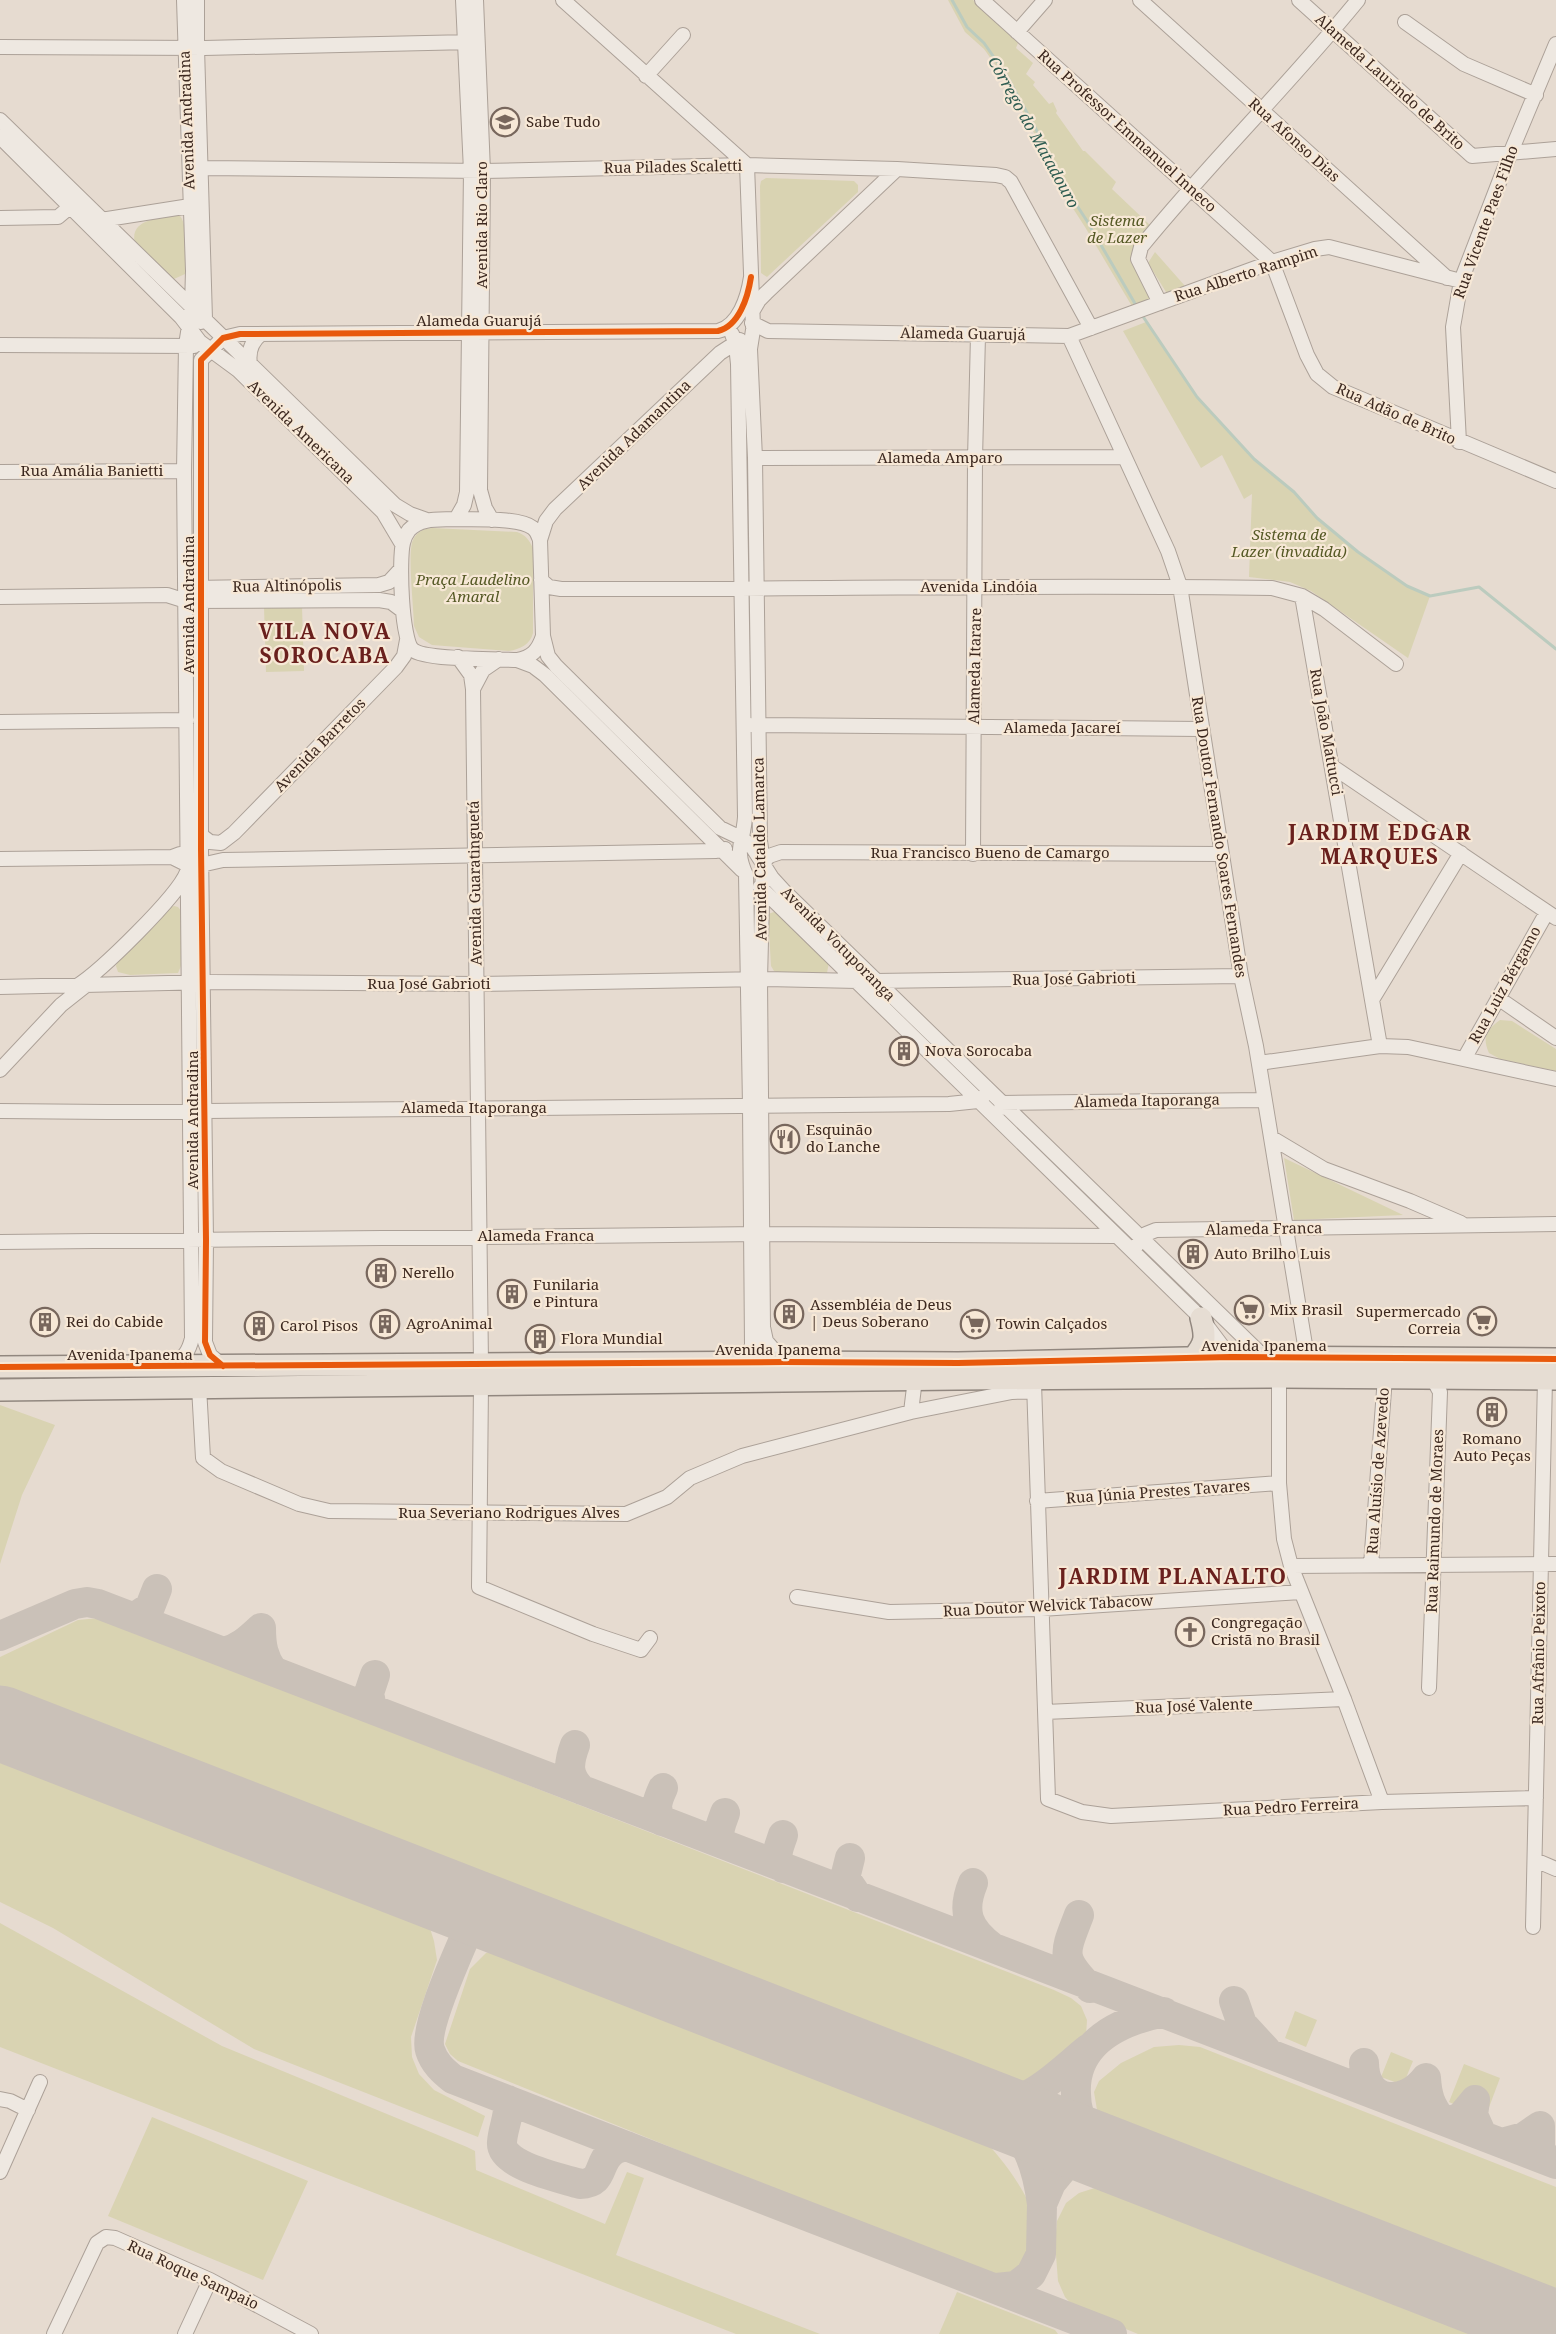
<svg xmlns="http://www.w3.org/2000/svg" width="1556" height="2334" font-family="'Noto Serif',serif">
<rect width="100%" height="100%" fill="#e6dbd0"/>
<!-- green -->
<path fill="#d9d3b2" d="M948 0H973L1018 43 1016 48 1033 63 1026 74 1035 82 1033 85 1049 104 1053 102 1057 111 1056 113 1083 151H1085L1116 182 1112 189 1152 227 1137 246 1152 301 1133 308 1085 227 1054 179 1041 146 1004 77 984 49 965 32Z
M766 178 854 181 858 185V192L767 277 761 273 760 186 761 181Z
M174 216H180C188 225 188 262 185 274L174 279 169 277 135 244C129 219 157 219 174 216Z
M1155 252 1185 286 1170 294 1166 292 1148 263Z
M1146 322 1197 397 1254 459 1294 492 1318 520 1357 552 1407 586 1430 596 1408 658 1311 591 1290 582 1249 577 1252 494 1244 499 1222 455 1201 468 1123 331Z
M432 528 517 532C526 535 529 540 533 548V633C530 645 520 649 509 651L432 645 419 637 414 626C414 609 407 552 413 540 417 531 424 529 432 528Z
M302 606 304 671 266 672 264 607Z
M174 906 178 907 182 912 183 961 178 973 130 975 118 972 116 966 118 960 169 908Z
M777 911 829 962 827 973 780 974 774 971 771 966 768 914Z
M1500 1020 1512 1021 1556 1049V1071L1500 1059 1489 1053C1482 1037 1486 1030 1500 1020Z
M1284 1158 1403 1215 1294 1220Z
M0 1405 55 1425 22 1495 0 1564Z
M99 1618 1054 1990 1071 1998 1081 2006 1087 2020 1086 2036 1077 2050 1034 2084 1021 2089H1003L986 2084 0 1702V1657L78 1620Z
M0 1754 428 1922 434 1941 437 1960 411 2037 412 2057 419 2074 434 2090 485 2116 478 2137 254 2049 53 1928 0 1902Z
M0 1923 222 2046 467 2147 475 2151 476 2170 605 2224 627 2172 644 2178 616 2255 820 2334H736L0 2047Z
M498 1950 964 2127C969 2130 975 2133 980 2137 997 2151 1024 2188 1031 2209 1036 2223 1035 2237 1033 2251 1031 2271 1016 2279 998 2280L458 2061 450 2054 445 2044 470 1969 486 1953Z
M1295 2011 1317 2020 1306 2047 1285 2038Z
M1179 2045 1200 2047 1556 2187V2307L1120 2138 1106 2128 1097 2110 1094 2092 1099 2081 1121 2063 1154 2047Z
M1391 2052 1413 2061 1403 2085 1381 2077Z
M1464 2064 1500 2078 1485 2118 1449 2102Z
M152 2117 308 2181 263 2280 108 2216Z
M1107 2184 1492 2334H1138L1075 2308 1065 2297 1058 2281 1055 2242 1057 2221 1066 2203 1079 2193Z
M957 2292 1055 2330 1058 2334H939Z"/>
<g fill="none" stroke-linecap="round" stroke-linejoin="round">
<!-- stream -->
<path stroke="#bbcbbe" stroke-width="3" d="M952 0 967 27 984 43 1007 76 1044 144 1059 178 1087 221 1137 307
M1142 315 1197 397 1254 459 1294 492 1317 518 1358 552 1407 586 1430 596 1479 587 1556 649"/>
<!-- taxiway -->
<path stroke="#cac1b8" stroke-width="30" d="M135 1617 150 1607 157 1589
M0 1636 75 1604 87 1602 98 1604 1556 2164
M224 1652C240 1648 249 1639 261 1628 261 1645 263 1657 273 1671
M372 1709 369 1693 375 1675
M575 1745C568 1764 567 1776 582 1790
M662 1821C654 1809 657 1801 663 1788
M783 1835C779 1848 773 1857 783 1868
M723 1844C716 1833 721 1825 725 1813
M850 1858 845 1878 858 1897
M973 1883C961 1912 968 1929 992 1947
M455 1900C464 1909 467 1917 468 1930 458 1954 423 2029 430 2050 434 2063 443 2071 453 2079L1112 2334
M1079 1915C1064 1954 1060 1957 1090 1988
M468 1930 478 1921 496 1916
M1234 2001 1242 2024 1266 2050
M1364 2063C1365 2105 1405 2106 1426 2078 1427 2095 1430 2105 1441 2119
M508 2100C510 2116 503 2127 502 2142 500 2166 561 2178 580 2184 606 2183 596 2163 613 2151 617 2148 622 2147 627 2146
M1448 2122 1461 2117 1475 2100 1473 2115 1482 2135
M1502 2143 1524 2137 1540 2126V2147L1545 2159
M1042 2204C1035 2152 1023 2130 977 2103 991 2103 1006 2104 1019 2099 1042 2091 1068 2065 1088 2049
M996 2288 1016 2286 1031 2274 1041 2254 1042 2204 1051 2183 1065 2166 1082 2157 1100 2154 1142 2167C1124 2159 1100 2151 1088 2133 1080 2121 1076 2108 1076 2094 1073 2042 1120 2021 1164 2012"/>
<!-- runway -->
<path stroke="#cac1b8" stroke-width="75" d="M0 1723 1556 2328"/>
<!-- street casing -->
<g stroke="#aca198" stroke-width="16">
<path id="street" d="M197 0V48L205 319 201 322
M476 0 483 171 480 490 485 508 492 520
M563 0 747 165 753 327
M982 0 1272 262 1307 355 1317 374 1333 387 1556 481
M1140 0 1447 278
M1299 0 1472 156 1556 149
M1405 22 1464 64 1536 95
M1017 32 1045 0
M0 47 204 48 471 42
M646 76 683 35
M0 120 395 505 410 514 427 520
M0 137 181 317 200 342 238 370 383 512 402 544
M201 168 483 171 747 165 897 169 996 175 1005 177 1011 182 1091 328
M0 218 58 217 71 206
M101 220 190 206
M1160 303 1138 259 1141 247C1210 162 1289 85 1358 0
M752 312 759 300 766 293 897 169
M752 323 768 331 1069 336 1272 262 1315 249 1329 247 1461 281
M753 330 750 349 755 458 760 841 763 863 760 979 763 1327 766 1341 784 1362
M732 334 736 345 738 364 745 817C743 844 734 849 746 875L750 1106 752 1345 748 1356 738 1362
M1069 336 1168 551 1180 586 1241 976 1256 1046 1307 1357
M0 345 194 346
M250 364C248 352 251 342 261 334
M1459 442 1453 327 1461 281 1510 154 1556 44
M755 458 1124 457
M0 472 184 471
M456 519 464 505 467 492 471 171 463 0
M456 519C474 520 519 517 533 528 537 531 538 535 540 540L543 636C538 651 532 657 517 660 498 659 425 660 413 650 401 641 399 558 403 543 404 538 406 534 409 530 421 517 440 520 456 519Z
M540 540 546 521 555 509 720 353 740 340
M541 580 549 587 561 589C798 590 1035 584 1272 588L1302 596 1324 609 1396 664
M192 588 379 585 389 582 401 569
M1302 596 1380 1046
M0 597 167 595 186 601 379 600 391 602 403 611
M543 636 548 656 556 666 720 828 743 839 753 848 772 878 783 890 1264 1357
M458 657 471 675 473 689 481 1364
M517 660 533 666 545 675 742 870
M473 689 483 670 499 659
M0 722 187 720
M752 725 1201 729
M1333 767 1556 918
M202 836 210 842 221 843 234 833 396 667 404 656 407 640
M973 854 975 459 978 335
M172 857 192 867 223 860 716 851 725 849
M0 859 172 857 180 854
M763 863 769 856 781 852 1221 854
M760 887 1201 1318 1234 1362
M875 981 1241 976
M77 986C100 972 178 896 187 872
M0 987 210 982 477 984 766 979 858 981
M1373 998 1461 853
M1498 998 1556 1038
M1464 1059 1547 912
M1259 1063 1380 1046 1408 1047 1556 1079
M0 1070 61 1005 85 986
M1002 1108 1001 1103 1264 1100
M0 1111 107 1112 949 1104 978 1101 983 1097
M1272 1138 1324 1169 1410 1201 1461 1223
M0 1242 763 1234 1116 1236
M1136 1246 1146 1234 1156 1230 1556 1224
M171 1365C184 1359 189 1351 192 1338L184 471 186 345 192 307 193 271 184 0
M223 1366 210 1355 205 1342 206 1240 201 849V360L223 338 240 334 718 331C739 326 748 297 751 277
M1279 1377V1483L1284 1539 1291 1566 1344 1699 1382 1802
M1034 1383 1048 1799 1082 1812 1111 1816 1382 1802 1536 1798
M481 1384 479 1587 593 1634 641 1650 650 1638
M199 1387 203 1458 221 1471 299 1504 329 1511 626 1514 667 1497 690 1478 742 1456 911 1412 1012 1392 1034 1391
M911 1412 915 1379
M1037 1501 1279 1483
M1371 1565 1385 1377
M1291 1566 1556 1564
M797 1597 889 1612 1041 1609 1301 1592
M1429 1688 1440 1392 1429 1372
M1045 1712 1344 1699
M1535 1860 1556 1869
M1533 1927 1545 1379
M0 2099 10 2101 28 2110
M0 2172 40 2082
M54 2334 97 2243 106 2237 115 2238 210 2280 311 2334
M185 2334 210 2280"/>
</g>
<!-- primary casing -->
<g stroke="#91877f" stroke-width="24">
<path id="primary" d="M1193 1358C1206 1343 1206 1337 1201 1318
M0 1367 784 1362 958 1363 1231 1357 1556 1359
M0 1390 957 1379 1279 1377 1556 1379"/>
</g>
<!-- street -->
<use href="#street" stroke="#eee8e1" stroke-width="14"/>
<!-- primary -->
<use href="#primary" stroke="#e6ddd3" stroke-width="21"/>
<!-- cycleway casing -->
<g stroke="#f7e8d6" stroke-width="10">
<path id="cycleway" d="M223 1366 210 1355 205 1342 206 1240 201 849V360L223 338 240 334 718 331C739 326 748 297 751 277
M0 1367 784 1362 958 1363 1231 1357 1556 1359"/>
</g>
<!-- cycleway -->
<use href="#cycleway" stroke="#e8590c" stroke-width="6"/>
</g>
<!-- icons -->
<defs>
<g id="school-ring" transform="scale(1.5)"><circle r="9.5" fill="#f7e8d6" stroke="#78675d" stroke-width="1.5"/><path d="M0-5L7-2L0 1L-7-2ZM-4 1L0 2.5L4 1V4Q0 6-4 4Z" fill="#78675d"/></g>
<g id="building-ring" transform="scale(1.5)"><circle r="9.5" fill="#f7e8d6" stroke="#78675d" stroke-width="1.5"/><path d="M-4-6H4V6H1V3H-1V6H-4ZM-2.5-4.3h1.7v1.8h-1.7ZM.8-4.3h1.7v1.8H.8ZM-2.5-1h1.7V.8h-1.7ZM.8-1h1.7V.8H.8Z" fill="#78675d"/></g>
<g id="restaurant-ring" transform="scale(1.5)"><circle r="9.5" fill="#f7e8d6" stroke="#78675d" stroke-width="1.5"/><path d="M-5-6h1v4h1v-4h1v4h1v-4h1v5L-1.5 .5V6h-2V.5L-5-1ZM5-6V6H3V1.5H1.5Q1.5-4 5-6Z" fill="#78675d"/></g>
<g id="supermarket-ring" transform="scale(1.5)"><circle r="9.5" fill="#f7e8d6" stroke="#78675d" stroke-width="1.5"/><path d="M-6-5.5h2.5l.6 2H6L4.5 2H-2.5L-4.4-4H-6ZM-1.5 3.2a1.3 1.3 0 1 0 .1 0ZM3 3.2a1.3 1.3 0 1 0 .1 0Z" fill="#78675d"/></g>
<g id="church-ring" transform="scale(1.5)"><circle r="9.5" fill="#f7e8d6" stroke="#78675d" stroke-width="1.5"/><path d="M-1.2-6h2.4v3.5h3.3v2.4h-3.3V6h-2.4V-.1h-3.3v-2.4h3.3Z" fill="#78675d"/></g>
</defs>
<g fill-rule="evenodd">
<use href="#school-ring" x="505" y="122"/>
<use href="#building-ring" x="904" y="1051"/>
<use href="#restaurant-ring" x="785" y="1139"/>
<use href="#building-ring" x="1193" y="1254"/>
<use href="#building-ring" x="381" y="1273"/>
<use href="#building-ring" x="512" y="1294"/>
<use href="#supermarket-ring" x="1249" y="1310"/>
<use href="#building-ring" x="789" y="1314"/>
<use href="#supermarket-ring" x="1482" y="1321"/>
<use href="#building-ring" x="45" y="1322"/>
<use href="#building-ring" x="385" y="1324"/>
<use href="#supermarket-ring" x="975" y="1324"/>
<use href="#building-ring" x="259" y="1326"/>
<use href="#building-ring" x="540" y="1339"/>
<use href="#building-ring" x="1492" y="1412"/>
<use href="#church-ring" x="1190" y="1632"/>
</g>
<g text-anchor="middle" stroke-width="4.5" stroke-linejoin="round" paint-order="stroke">
<!-- street labels -->
<g font-size="15" fill="#3c281f" stroke="#f7e8d6">
<text transform="translate(1390 82) rotate(42)" y="5">Alameda Laurindo de Brito</text>
<text transform="translate(187 120) rotate(-92)" y="5">Avenida Andradina</text>
<text transform="translate(1127 131) rotate(42)" y="5">Rua Professor Emmanuel Inneco</text>
<text transform="translate(1294 140) rotate(42)" y="5">Rua Afonso Dias</text>
<text transform="translate(673 167) rotate(-1)" y="5">Rua Pilades Scaletti</text>
<text transform="translate(1486 222) rotate(-70)" y="5">Rua Vicente Paes Filho</text>
<text transform="translate(482 225) rotate(-90)" y="5">Avenida Rio Claro</text>
<text transform="translate(1246 274) rotate(-18)" y="5">Rua Alberto Rampim</text>
<text x="479" y="326">Alameda Guarujá</text>
<text transform="translate(963 334) rotate(1)" y="5">Alameda Guarujá</text>
<text transform="translate(1396 414) rotate(24)" y="5">Rua Adão de Brito</text>
<text transform="translate(301 432) rotate(44)" y="5">Avenida Americana</text>
<text transform="translate(634 435) rotate(-44)" y="5">Avenida Adamantina</text>
<text x="940" y="463">Alameda Amparo</text>
<text x="92" y="476">Rua Amália Banietti</text>
<text transform="translate(287 586) rotate(-1)" y="5">Rua Altinópolis</text>
<text x="979" y="592">Avenida Lindóia</text>
<text transform="translate(189 605) rotate(-90)" y="5">Avenida Andradina</text>
<text transform="translate(975 666) rotate(-89)" y="5">Alameda Itarare</text>
<text x="1062" y="733">Alameda Jacareí</text>
<text transform="translate(1326 732) rotate(80)" y="5">Rua João Mattucci</text>
<text transform="translate(320 745) rotate(-46)" y="5">Avenida Barretos</text>
<text transform="translate(1219 837) rotate(81)" y="5">Rua Doutor Fernando Soares Fernandes</text>
<text transform="translate(760 849) rotate(-91)" y="5">Avenida Cataldo Lamarca</text>
<text x="990" y="858">Rua Francisco Bueno de Camargo</text>
<text transform="translate(475 883) rotate(-91)" y="5">Avenida Guaratinguetá</text>
<text transform="translate(838 944) rotate(45)" y="5">Avenida Votuporanga</text>
<text transform="translate(1074 979) rotate(-1)" y="5">Rua José Gabrioti</text>
<text x="429" y="989">Rua José Gabrioti</text>
<text transform="translate(1505 985) rotate(-61)" y="5">Rua Luiz Bérgamo</text>
<text transform="translate(1147 1101) rotate(-1)" y="5">Alameda Itaporanga</text>
<text x="474" y="1113">Alameda Itaporanga</text>
<text transform="translate(193 1120) rotate(-90)" y="5">Avenida Andradina</text>
<text transform="translate(1264 1229) rotate(-1)" y="5">Alameda Franca</text>
<text x="536" y="1241">Alameda Franca</text>
<text x="1264" y="1351">Avenida Ipanema</text>
<text x="778" y="1355">Avenida Ipanema</text>
<text x="130" y="1360">Avenida Ipanema</text>
<text transform="translate(1378 1471) rotate(-86)" y="5">Rua Aluísio de Azevedo</text>
<text transform="translate(1158 1492) rotate(-4)" y="5">Rua Júnia Prestes Tavares</text>
<text x="509" y="1518">Rua Severiano Rodrigues Alves</text>
<text transform="translate(1435 1521) rotate(-88)" y="5">Rua Raimundo de Moraes</text>
<text transform="translate(1048 1606) rotate(-3)" y="5">Rua Doutor Welvick Tabacow</text>
<text transform="translate(1539 1653) rotate(-89)" y="5">Rua Afrânio Peixoto</text>
<text transform="translate(1194 1706) rotate(-2)" y="5">Rua José Valente</text>
<text transform="translate(1291 1807) rotate(-3)" y="5">Rua Pedro Ferreira</text>
<text transform="translate(193 2275) rotate(25)" y="5">Rua Roque Sampaio</text>
</g>
<!-- poi labels -->
<g font-size="15" fill="#3c281f" stroke="#f7e8d6" text-anchor="start">
<text x="526" y="127">Sabe Tudo</text>
<text x="925" y="1056">Nova Sorocaba</text>
<text x="806" y="1135">Esquinão<tspan x="806" dy="17">do Lanche</tspan></text>
<text x="1214" y="1259">Auto Brilho Luis</text>
<text x="402" y="1278">Nerello</text>
<text x="533" y="1290">Funilaria<tspan x="533" dy="17">e Pintura</tspan></text>
<text x="810" y="1310">Assembléia de Deus<tspan x="810" dy="17">| Deus Soberano</tspan></text>
<text x="1270" y="1315">Mix Brasil</text>
<text x="1461" y="1317" text-anchor="end">Supermercado<tspan x="1461" dy="17">Correia</tspan></text>
<text x="66" y="1327">Rei do Cabide</text>
<text x="406" y="1329">AgroAnimal</text>
<text x="996" y="1329">Towin Calçados</text>
<text x="280" y="1331">Carol Pisos</text>
<text x="561" y="1344">Flora Mundial</text>
<text x="1492" y="1444" text-anchor="middle">Romano<tspan x="1492" dy="17">Auto Peças</tspan></text>
<text x="1211" y="1628">Congregação<tspan x="1211" dy="17">Cristã no Brasil</tspan></text>
</g>
<!-- park labels -->
<g font-size="15" font-style="italic" fill="#555925" stroke="#f7e8d6">
<text x="1117" y="226">Sistema<tspan x="1117" dy="17">de Lazer</tspan></text>
<text x="1289" y="540">Sistema de<tspan x="1289" dy="17">Lazer (invadida)</tspan></text>
<text x="473" y="585">Praça Laudelino<tspan x="473" dy="17">Amaral</tspan></text>
</g>
<!-- water labels -->
<g font-size="16" font-style="italic" fill="#2e5c51" stroke="#f7e8d6">
<text transform="translate(1034 132) rotate(61)" y="6">Córrego do Matadouro</text>
</g>
<!-- district labels -->
<g font-size="21" font-weight="bold" letter-spacing="1.5" fill="#6a201d" stroke="#f7e8d6">
<text x="325" y="639">VILA NOVA<tspan x="325" dy="24">SOROCABA</tspan></text>
<text x="1380" y="840">JARDIM EDGAR<tspan x="1380" dy="24">MARQUES</tspan></text>
<text x="1173" y="1584">JARDIM PLANALTO</text>
</g>
</g>
</svg>
